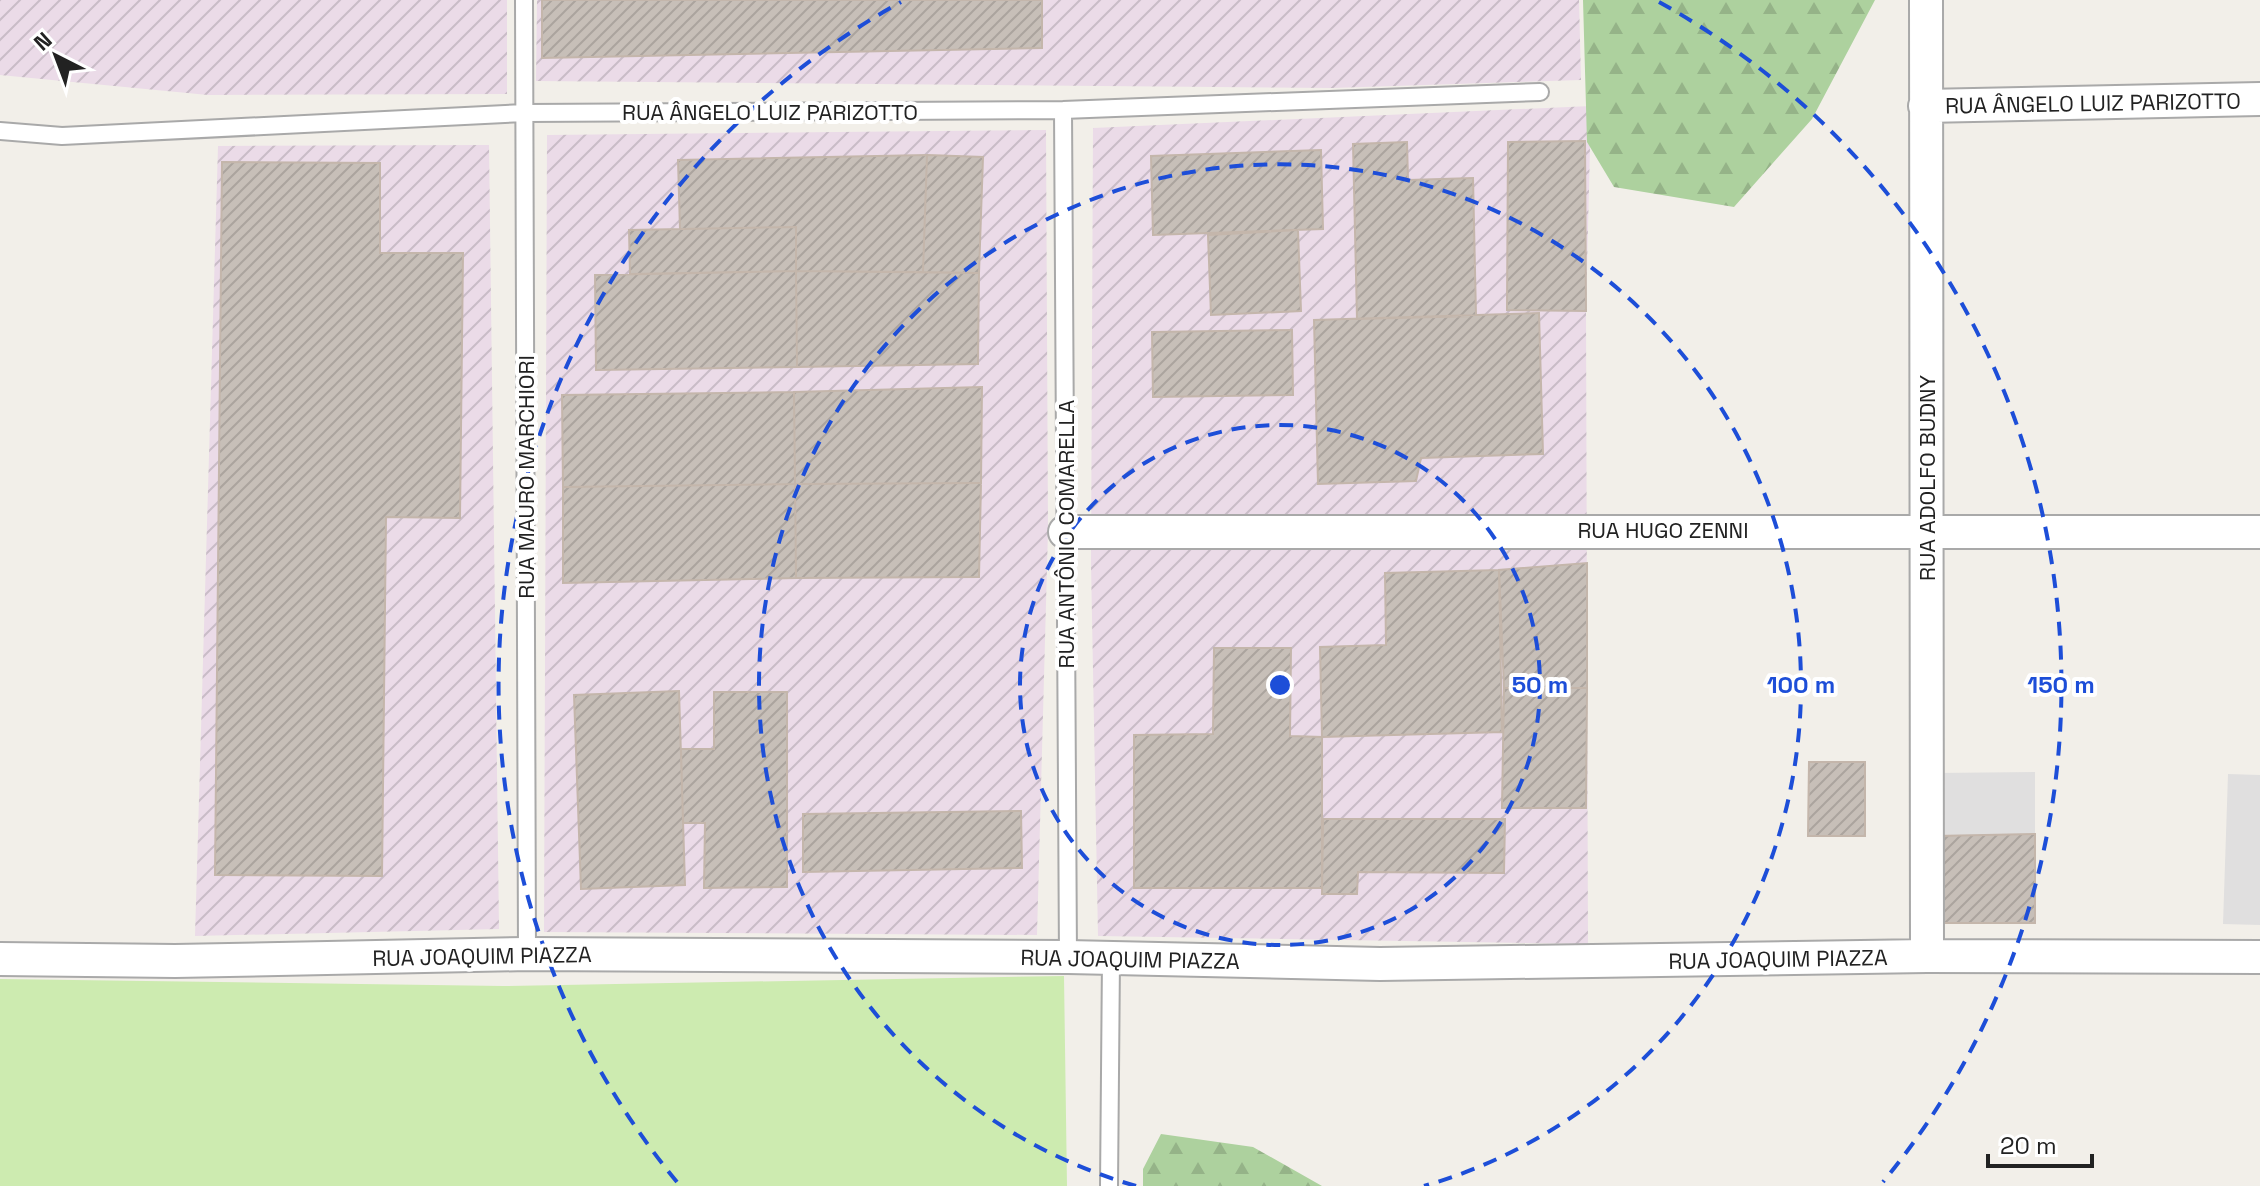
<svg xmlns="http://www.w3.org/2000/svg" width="2260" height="1186" font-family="'Space Grotesk',sans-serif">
<defs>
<pattern id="industrial-furrows" width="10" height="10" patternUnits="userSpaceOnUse" patternTransform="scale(2)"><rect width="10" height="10" fill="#ebdbe8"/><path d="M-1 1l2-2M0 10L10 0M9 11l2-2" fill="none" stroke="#c9bcc7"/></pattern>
<pattern id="forest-firs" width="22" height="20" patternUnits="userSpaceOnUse" patternTransform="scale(2)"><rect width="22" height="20" fill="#add19e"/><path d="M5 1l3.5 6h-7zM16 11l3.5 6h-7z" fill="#95b388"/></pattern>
<pattern id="building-hatch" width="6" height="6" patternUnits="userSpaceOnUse" patternTransform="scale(2)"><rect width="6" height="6" fill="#c7bfb8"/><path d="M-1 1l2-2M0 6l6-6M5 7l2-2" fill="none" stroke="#aba49e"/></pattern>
</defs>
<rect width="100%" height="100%" fill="#f2efe9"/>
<!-- residential -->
<path fill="#e0dfdf" d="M2035 772V923H1935V773Z
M2228 774 2260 775V925L2223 924Z"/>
<!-- industrial -->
<path fill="url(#industrial-furrows)" d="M0 0H507V94L208 95 0 75Z
M537 0H1579L1581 80 1332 88 536 81Z
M1591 106 1586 311 1588 944 1098 936 1091 564 1093 128Z
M1046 130 1048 530 1037 935 544 932 547 135Z
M489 145 499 929 195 936 218 146Z"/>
<!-- grass -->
<path fill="#cdebb0" d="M1064 976 1067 1186H0V979L503 986Z"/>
<!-- forest -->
<path fill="url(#forest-firs)" d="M1583 0H1875L1812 119 1734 207 1614 187 1587 142Z
M1161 1134 1253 1147 1322 1186H1143V1169Z"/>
<!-- building -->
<path fill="url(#building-hatch)" stroke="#c4b6ab" stroke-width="2" d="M542 0H1042V48L542 58Z
M1585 141 1586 311 1507 310 1508 142Z
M1407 142 1408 180 1473 178 1476 316 1357 319 1353 144Z
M1321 150 1323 229 1153 235 1151 156Z
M927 155 923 272 796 271V227L680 229 678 160Z
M927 155 983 157 979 273 923 272Z
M222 162 380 163V253H463L460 518 386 517 382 876 215 875Z
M796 227V271L630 274 629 230Z
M1298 230 1301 311 1211 315 1208 235Z
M796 271 797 367 596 370 595 275Z
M796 271 979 273 978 364 797 367Z
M1539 313 1543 454 1421 458 1416 481 1318 484 1314 320Z
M1292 330 1293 395 1153 397 1152 332Z
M982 387 981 483 795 484 794 392Z
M794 392 795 484 563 487 562 395Z
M981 483 979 577 796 578 795 484Z
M795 484 796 578 563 583V487Z
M1587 563V688H1504L1499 570Z
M1499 570 1502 732 1322 737 1320 647 1386 645 1385 573Z
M1214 648H1291L1290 736 1322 737V888H1134V735L1213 734Z
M1504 688H1587L1586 808H1502Z
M679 691 685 885 581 889 574 695Z
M714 692H787V887L704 888 705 823H683L681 749H714Z
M1809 762H1865V836H1808Z
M1021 811 1022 868 803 872V814Z
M1323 819H1505L1504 873 1358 872 1357 894H1322Z
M2035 834V923H1935L1936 836Z"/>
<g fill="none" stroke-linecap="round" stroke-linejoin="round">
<!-- service casing -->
<g stroke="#a9a9a9" stroke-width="20">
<path id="service" d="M524 0 527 954
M1063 110 1068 957
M0 131 62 136 525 113 1063 110 1540 92
M1109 1186 1111 959"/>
</g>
<!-- minor casing -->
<g stroke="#a9a9a9" stroke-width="36">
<path id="minor" d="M1926 0 1927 956
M1925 106 2260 99
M1065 532H2260
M0 959 175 961 527 954 1068 957 1380 964 1927 956 2260 957"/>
</g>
<!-- service -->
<use href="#service" stroke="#fff" stroke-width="16"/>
<!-- minor -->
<use href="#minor" stroke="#fff" stroke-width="32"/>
</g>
<!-- distance rings -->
<g fill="none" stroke="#1d4ed8" stroke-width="4" stroke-dasharray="14 10">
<circle cx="1280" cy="685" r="260"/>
<path d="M1136 1186A521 521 0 1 1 1424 1186"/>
<path d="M677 1182A781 781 0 0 1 901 2M1659 2A781 781 0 0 1 1883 1182"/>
</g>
<g text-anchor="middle" stroke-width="8" stroke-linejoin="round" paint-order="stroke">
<!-- street labels -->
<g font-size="22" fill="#222" stroke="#fff">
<text transform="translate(2093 103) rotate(-1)" y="8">RUA ÂNGELO LUIZ PARIZOTTO</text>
<text x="770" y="120">RUA ÂNGELO LUIZ PARIZOTTO</text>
<text transform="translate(526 477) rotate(-90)" y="8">RUA MAURO MARCHIORI</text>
<text transform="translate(1927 478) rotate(-90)" y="8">RUA ADOLFO BUDNY</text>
<text x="1663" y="538">RUA HUGO ZENNI</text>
<text transform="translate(1066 534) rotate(-90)" y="8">RUA ANTÔNIO COMARELLA</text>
<text transform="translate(482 956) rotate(-1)" y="8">RUA JOAQUIM PIAZZA</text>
<text transform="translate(1130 959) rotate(1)" y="8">RUA JOAQUIM PIAZZA</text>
<text transform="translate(1778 959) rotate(-1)" y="8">RUA JOAQUIM PIAZZA</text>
</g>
</g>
<circle cx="1280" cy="685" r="12" fill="#1d4ed8" stroke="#fff" stroke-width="4"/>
<g font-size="24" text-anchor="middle" font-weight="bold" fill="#1d4ed8" stroke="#fff" stroke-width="8" stroke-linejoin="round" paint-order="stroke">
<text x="1540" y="693">50 m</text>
<text x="1801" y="693">100 m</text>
<text x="2061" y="693">150 m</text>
</g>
<!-- north arrow -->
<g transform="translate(56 56) rotate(318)" stroke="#ffffff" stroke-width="6" paint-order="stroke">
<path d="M0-6L14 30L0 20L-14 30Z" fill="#222222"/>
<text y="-12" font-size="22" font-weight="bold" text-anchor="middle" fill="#222222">N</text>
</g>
<!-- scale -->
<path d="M1988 1154v12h104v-12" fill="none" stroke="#222222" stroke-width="4"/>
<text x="2000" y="1154" font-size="24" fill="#222222" stroke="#ffffff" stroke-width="6" paint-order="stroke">20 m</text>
</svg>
